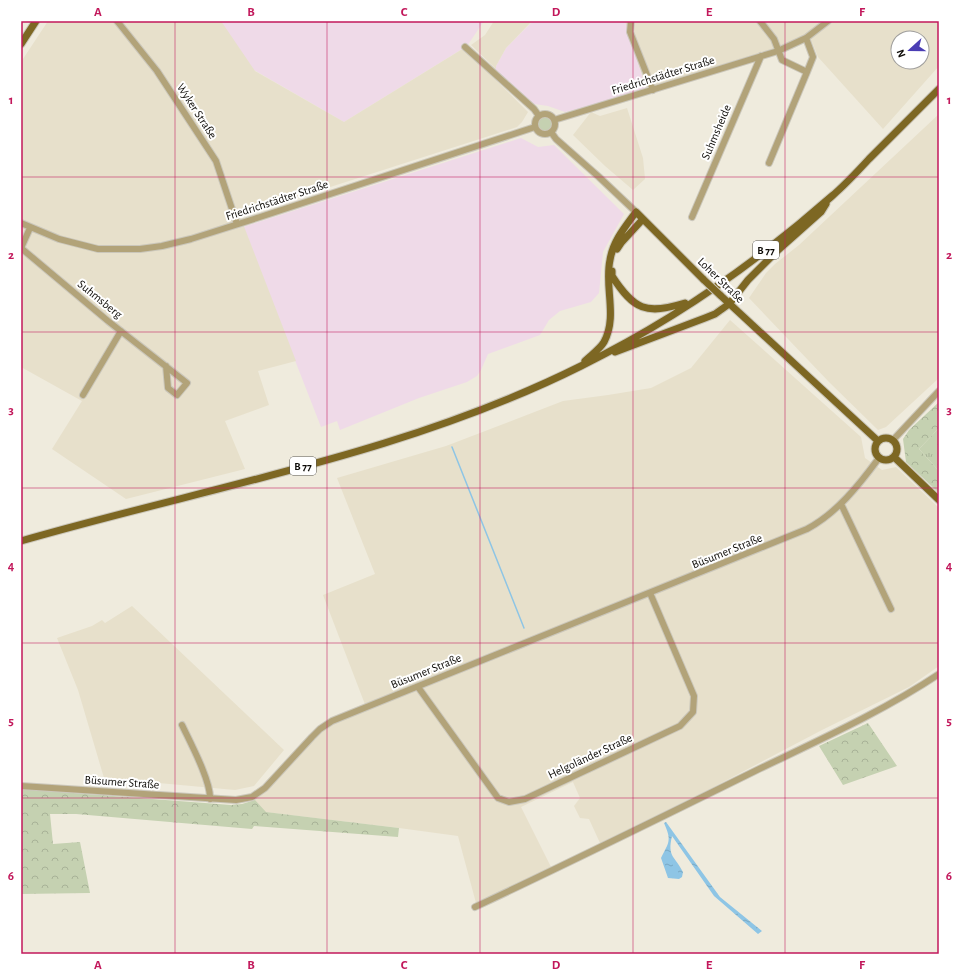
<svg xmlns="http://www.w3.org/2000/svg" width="960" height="975" font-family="'Alegreya Sans',sans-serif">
<defs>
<pattern id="forest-crowns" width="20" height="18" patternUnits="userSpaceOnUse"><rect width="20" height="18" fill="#c5d1b1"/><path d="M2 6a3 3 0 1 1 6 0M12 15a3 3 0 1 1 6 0" fill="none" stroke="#a8b297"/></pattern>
<pattern id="park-tufts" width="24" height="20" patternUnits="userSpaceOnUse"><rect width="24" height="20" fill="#c5d1b1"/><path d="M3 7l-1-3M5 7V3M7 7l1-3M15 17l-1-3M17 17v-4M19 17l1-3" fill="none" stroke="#a8b297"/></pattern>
<pattern id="water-ripples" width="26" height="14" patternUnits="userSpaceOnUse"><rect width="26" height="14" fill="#8ec5e5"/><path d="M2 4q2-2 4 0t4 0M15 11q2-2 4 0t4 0" fill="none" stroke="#79a8c3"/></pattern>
</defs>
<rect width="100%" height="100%" fill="#efebdd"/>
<!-- commercial -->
<path fill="#efdae8" d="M219 21H484L467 46 344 122 254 70Z
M533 21H624L626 24 646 88 594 105 565 112 548 106 534 104 522 97 495 71 496 66 506 48Z
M521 138 538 147 554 145 624 214 603 252 599 293 591 302 560 311 549 320 540 335 488 354 481 370 477 376 467 382 419 398 340 430 337 421 321 427 243 227Z"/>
<!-- built -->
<path fill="#e7e0cb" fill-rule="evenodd" d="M48 21H221L255 71 344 122 464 48 528 112 522 122 517 127 240 216 296 361 258 371 269 405 225 421 245 469 126 499 52 449 82 401 21 367V62Z
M494 21H532L506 48 496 66V69L471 45 485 35Z
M624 21H939V66L883 129 818 57 812 42 805 35 789 43 769 50 646 88 626 24ZM898 38H922V62H898Z
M627 108 643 158 645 179 633 190 605 166 573 135 591 112 600 116Z
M939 114V378L886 427 878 430 829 382 749 298 766 273 775 264 799 245Z
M730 320 861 437 865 458 882 470 896 467 939 508V666L909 687 822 730 708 790 600 843 589 819 580 818 574 806 580 798 573 782 521 807 551 867 476 903 458 836 399 828 265 812 252 797 257 794 320 729 366 707 323 595 375 574 337 478 446 446 563 401 608 395 651 388 691 368Z
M132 606 284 750 254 786 235 790 104 778 78 690 57 638 92 626 102 620 105 623Z"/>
<!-- grass -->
<path fill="#c5d1b1" d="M538 124a7 7 0 1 1 14 0a7 7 0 1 1-14 0Z"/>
<!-- forest -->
<path fill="url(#forest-crowns)" d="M939 402V428L919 449 939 471V493L906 462 903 439 909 430Z
M868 723 897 766 843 785 819 746Z
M21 789 231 805 242 804 255 800 266 812 399 828 398 837 254 826 252 829 76 814H50L53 844 80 842 90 893 21 894Z"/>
<!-- park -->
<path fill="url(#park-tufts)" d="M939 428V471L919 449Z"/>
<!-- water -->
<path fill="url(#water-ripples)" d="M666 822 720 897 762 931 758 934 714 896 672 836C667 857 675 856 683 872L682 877 679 879 668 878 661 858C669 842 672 841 664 823Z"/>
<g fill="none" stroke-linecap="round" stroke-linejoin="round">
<!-- stream -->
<path stroke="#8ec5e5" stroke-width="1.5" d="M452 447 524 628"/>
<!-- minor casing -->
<g stroke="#cbc7bb" stroke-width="8">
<path id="minor" d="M117 21 157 71 216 161 237 224
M631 21 630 32 653 90
M760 21 774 39 782 60 807 72 813 57 806 38
M465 47 534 109 539 116
M535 124a10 10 0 1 1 20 0a10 10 0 1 1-20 0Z
M554 120 778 51 806 38 828 21
M551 132 556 139 599 177 636 212
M769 163 807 72
M692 217 761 56
M21 223 59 239 98 249H140L162 246 191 239 260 217 535 127
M21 248 108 321 187 383 177 395 168 388 166 366
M21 248 30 228
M83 395 121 331
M893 440 939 391
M841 504 891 609
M418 687 498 798 509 802 525 799 680 726 693 712 694 696 650 593
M182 725C190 742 211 781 210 799
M21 786 236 800 252 797 265 788 312 737 320 729 332 721 807 529C837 513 859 485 879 458
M475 907C569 863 662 817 755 771 817 741 882 712 939 674"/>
</g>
<!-- major casing -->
<g stroke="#cbc7bb" stroke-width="9">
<path id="major" d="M21 44 36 21
M617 249 621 243 643 219
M612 271V276C634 310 646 315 685 303
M720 295 878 441
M615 352 705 318 715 314 729 304 748 280 776 252 821 212 826 204
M585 361C591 355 600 349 604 342 618 316 604 287 610 260 613 241 625 227 636 212L704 280
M875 449a11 11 0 1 1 22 0a11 11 0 1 1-22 0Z
M894 457 939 500
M21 541C208 487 405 454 581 366 671 322 756 263 832 196 845 185 857 172 869 159 892 136 916 112 939 89"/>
</g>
<!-- minor -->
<use href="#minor" stroke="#b2a379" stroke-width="6"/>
<!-- major -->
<use href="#major" stroke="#7d6723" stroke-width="7"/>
<!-- major-bridge casing -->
<g stroke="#cbc7bb" stroke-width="9" stroke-linecap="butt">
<path id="major-bridge" d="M704 280 720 295"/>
</g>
<!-- major-bridge -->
<use href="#major-bridge" stroke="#7d6723" stroke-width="7"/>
</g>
<!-- grid -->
<path fill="none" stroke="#c2185b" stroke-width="1" stroke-opacity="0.55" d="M175 21V954M327 21V954M480 21V954M633 21V954M785 21V954M21 177H939M21 332H939M21 488H939M21 643H939M21 798H939"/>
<g text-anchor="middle" stroke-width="4" stroke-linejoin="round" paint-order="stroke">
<!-- shield labels -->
<g fill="#fff" stroke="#565451" stroke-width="1">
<rect x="753" y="241" width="26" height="18" rx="3"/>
<rect x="290" y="457" width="26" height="18" rx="3"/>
</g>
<g font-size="11" font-weight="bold" fill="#0d0b07">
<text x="766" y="254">B 77</text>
<text x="303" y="470">B 77</text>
</g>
<!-- street labels -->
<g font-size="12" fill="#0d0b07" stroke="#fff">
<text transform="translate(663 75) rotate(-17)" y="4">Friedrichstädter Straße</text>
<text transform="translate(197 111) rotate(57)" y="4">Wyker Straße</text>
<text transform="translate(716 132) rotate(-67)" y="4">Suhmsheide</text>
<text transform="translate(277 200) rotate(-18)" y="4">Friedrichstädter Straße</text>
<text transform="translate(721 280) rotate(44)" y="4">Loher Straße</text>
<text transform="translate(100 299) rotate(39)" y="4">Suhmsberg</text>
<text transform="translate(727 551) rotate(-22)" y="4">Büsumer Straße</text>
<text transform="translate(426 671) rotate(-22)" y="4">Büsumer Straße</text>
<text transform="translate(590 756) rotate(-25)" y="4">Helgoländer Straße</text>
<text transform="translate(122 782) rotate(4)" y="4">Büsumer Straße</text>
</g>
</g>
<!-- border -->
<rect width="960" height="975" fill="none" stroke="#ffffff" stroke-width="44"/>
<!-- north arrow -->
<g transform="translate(910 50) rotate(249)"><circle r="19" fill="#ffffff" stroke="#9e9d9c"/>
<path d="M0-3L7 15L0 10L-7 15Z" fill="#4a3db4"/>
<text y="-6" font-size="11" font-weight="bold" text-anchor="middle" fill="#0d0b07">N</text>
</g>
<rect x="22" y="22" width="916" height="931" fill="none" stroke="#c2185b" stroke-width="1.5"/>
<g font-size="13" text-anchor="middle" font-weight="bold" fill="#c2185b">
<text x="98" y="16">A</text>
<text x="251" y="16">B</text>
<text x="404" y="16">C</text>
<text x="556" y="16">D</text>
<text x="709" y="16">E</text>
<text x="862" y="16">F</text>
<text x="11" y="104">1</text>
<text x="949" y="104">1</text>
<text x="11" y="259">2</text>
<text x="949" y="259">2</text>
<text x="11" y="414">3</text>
<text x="949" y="414">3</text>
<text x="11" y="570">4</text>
<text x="949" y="570">4</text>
<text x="11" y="725">5</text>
<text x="949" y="725">5</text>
<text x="11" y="880">6</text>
<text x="949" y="880">6</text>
<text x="98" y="969">A</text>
<text x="251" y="969">B</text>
<text x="404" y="969">C</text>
<text x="556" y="969">D</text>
<text x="709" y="969">E</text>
<text x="862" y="969">F</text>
</g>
</svg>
